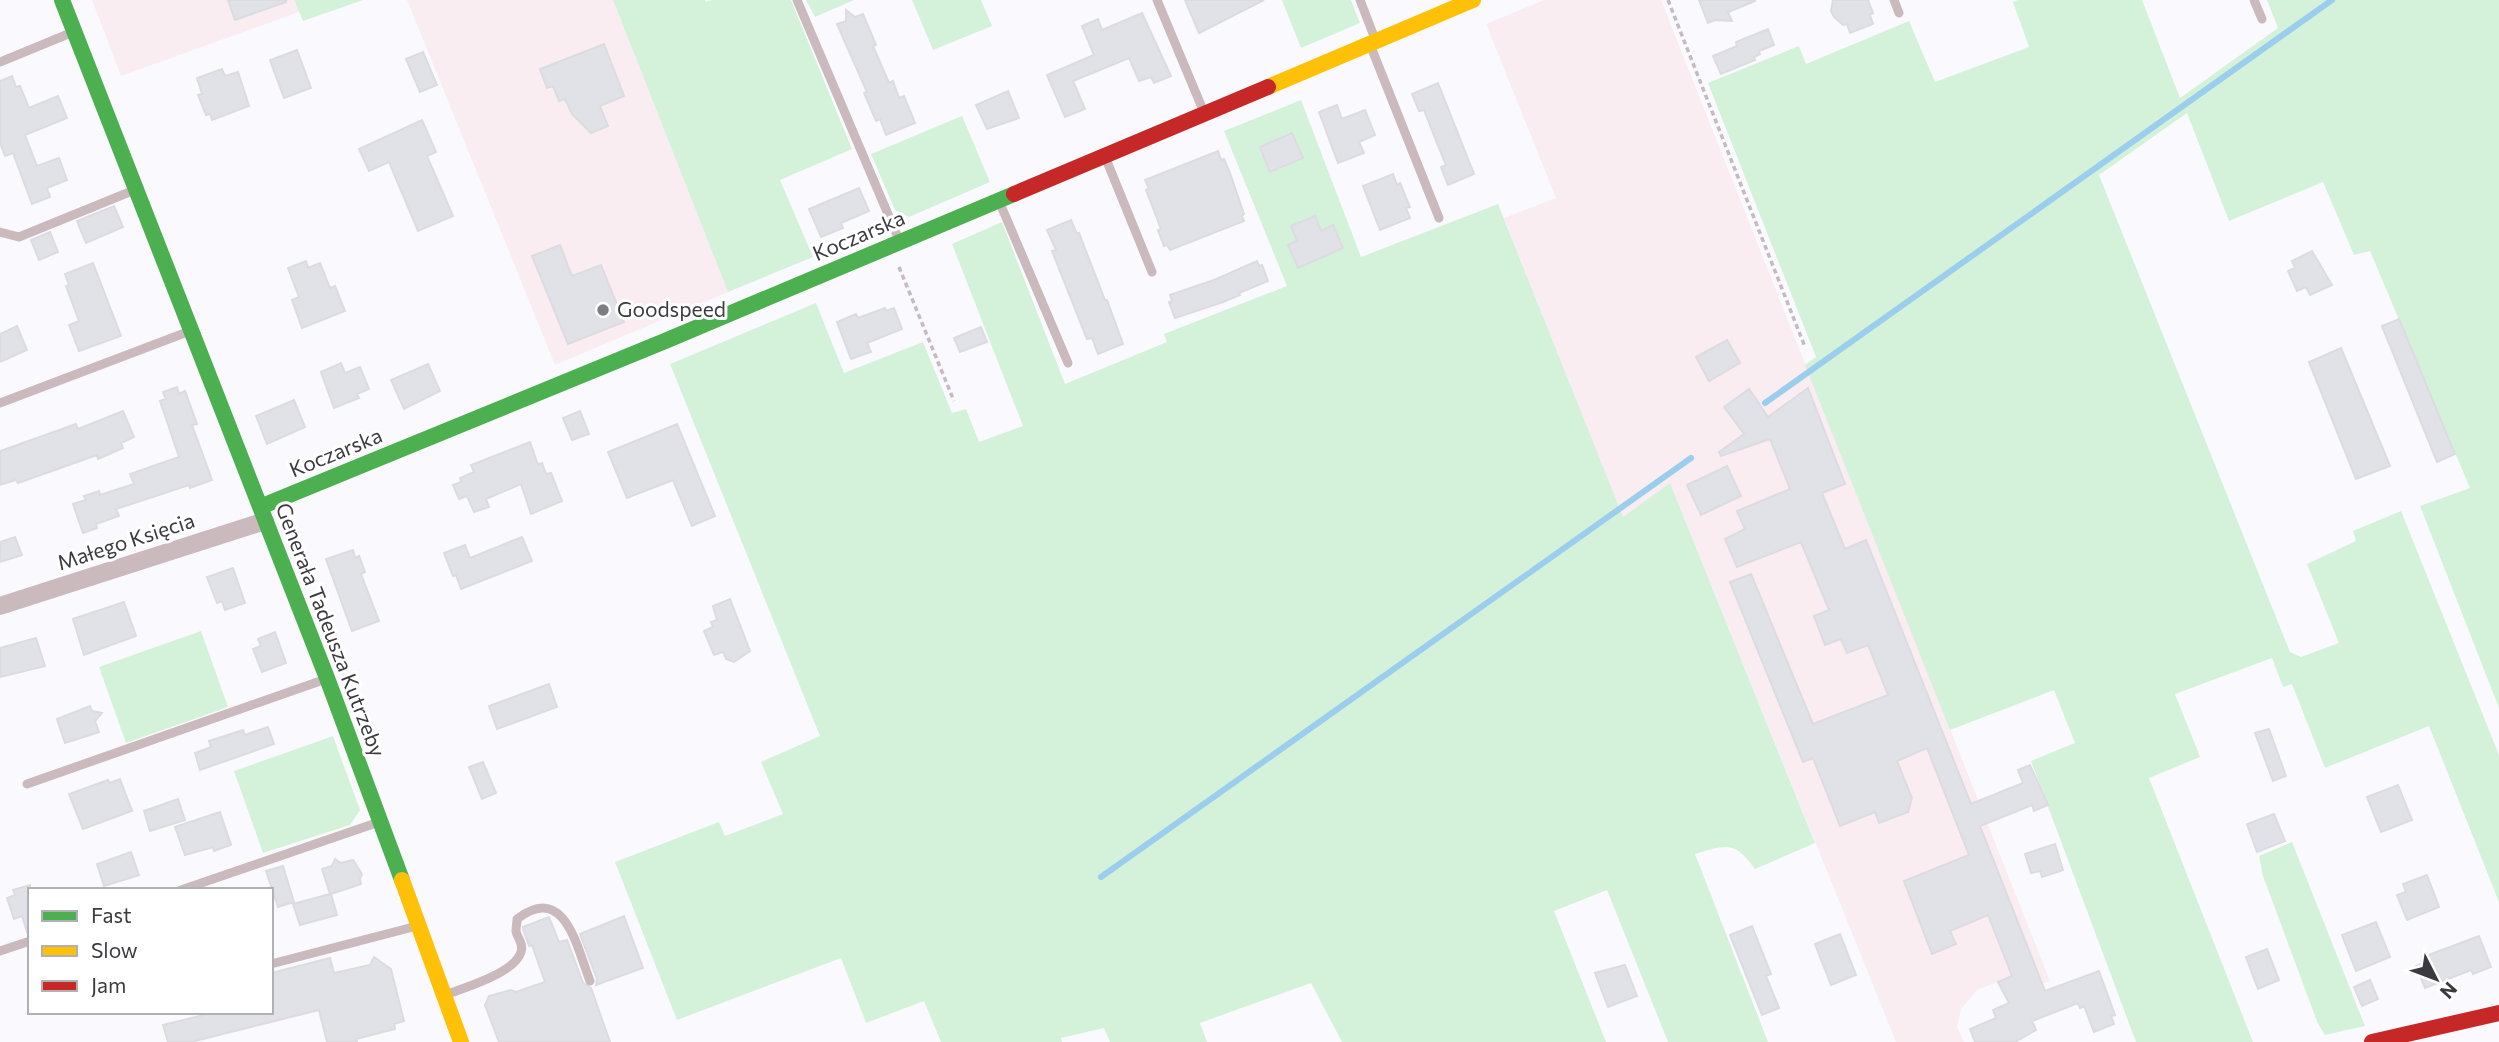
<svg xmlns="http://www.w3.org/2000/svg" width="2499" height="1042" font-family="Commissioner,sans-serif">
<rect width="100%" height="100%" fill="#fafafe"/>
<!-- industrial -->
<path fill="#f9edf1" d="M92 0H294L299 12 121 76Z
M407 0H613L728 292 555 365Z
M1544 0H1661L2050 981 2019 993 2012 976 1977 990 1961 1009 1957 1027 1964 1042H1896L1670 483 1623 517 1617 503 1504 218 1556 198 1486 24Z"/>
<!-- green -->
<path fill="#d4f1da" d="M294 0H363L303 21Z
M613 0H705L706 2 712 0H791L852 149 780 180 813 257 728 292Z
M806 0H854L815 17Z
M912 0H981L992 26 933 50Z
M1282 0H1351L1360 23 1301 48Z
M2018 0H2142L2180 98 2278 28 2267 0H2499V708L2420 506 2470 488 2370 251 2354 255 2323 182 2229 221 2187 113 2099 175 2290 652 2301 657 2339 643 2307 564 2356 541 2353 531 2401 511 2499 755V902L2429 726 2325 768 2292 684 2283 687 2272 658 2175 694 2200 757 2149 778 2253 1042H2136L2031 761 2075 743 2054 690 1950 730 1805 365 1816 357 1708 83 1799 46 1806 64 1909 21 1935 82 2029 47 2013 2Z
M1301 100 1361 257 1498 204 1623 517 1670 483 1815 843 1755 869C1734 840 1726 845 1695 854L1768 1042H1668L1607 890 1554 911 1606 1042H1342L1311 983 1200 1023 1207 1042H1110L1104 1028 1061 1038 1062 1042H941L924 1001 866 1023 841 958 677 1020 615 862 719 822 725 836 783 814 761 762 820 736 670 364 816 303 844 373 923 342 952 413 966 409 979 442 1023 426 952 244 1002 222 1065 384 1167 342 1164 334 1287 286 1224 131Z
M962 116 990 182 909 217 895 210 871 154Z
M201 631 228 707 126 743 99 667Z
M333 736 360 810 350 825 263 853 234 771Z
M2292 842 2365 1026 2325 1035 2318 1024 2263 876 2259 856Z"/>
<g fill="none" stroke-linecap="round" stroke-linejoin="round">
<!-- stream -->
<path stroke="#9bceed" stroke-width="6" d="M1765 403 2332 0
M1101 877 1691 458"/>
</g>
<!-- building -->
<path fill="#e1e1e8" stroke="#dcdce0" stroke-width="2" d="M228 0H286V2L235 20Z
M1185 0H1264L1199 33Z
M1699 0H1755V1L1728 12 1732 21 1715 20 1708 23Z
M1833 0H1868L1873 13 1870 15 1873 24 1850 33 1847 24 1843 25 1834 17 1831 11Z
M846 10 855 17 863 14 876 45 873 46 889 83 893 81 899 98 904 96 915 123 886 135 880 119 876 121 864 93 867 92 837 24 846 21Z
M1142 13 1171 76 1154 83 1151 77 1139 81 1129 58 1073 81 1085 109 1065 117 1047 75 1094 55 1082 26 1098 19 1102 30Z
M1768 29 1774 45 1759 51 1760 54 1754 57 1755 60 1721 74 1713 56 1737 46 1736 42Z
M604 44 624 96 600 106 608 126 591 133 572 114 565 99 559 101 553 86 547 88 540 69Z
M297 50 311 88 284 98 270 60Z
M423 52 437 85 420 92 406 59Z
M222 69 225 76 238 72 249 106 212 120 210 114 206 115 198 95 202 94 197 78Z
M12 76 16 87 20 86 29 108 58 96 67 118 25 135 37 166 59 158 67 180 47 188 50 197 32 204 13 153 5 156 0 143V81Z
M1438 83 1474 174 1448 185 1441 167 1446 165 1435 138 1424 110 1419 111 1412 94Z
M1008 91 1019 118 987 129 976 105Z
M1337 105 1342 119 1365 110 1375 135 1359 142 1364 153 1338 163 1319 112Z
M422 120 436 152 427 156 453 216 418 231 389 162 369 171 359 149Z
M1292 133 1303 158 1270 172 1260 147Z
M1218 151 1221 160 1224 159 1230 173 1244 214 1242 216 1244 221 1170 250 1167 245 1164 246 1158 230 1161 229 1146 190 1149 188 1145 180Z
M1393 174 1397 185 1400 183 1410 207 1406 208 1410 218 1380 230 1363 186Z
M859 188 869 211 841 223 843 228 821 237 809 209Z
M114 206 123 227 86 243 77 221Z
M1315 216 1321 231 1333 225 1343 248 1298 268 1288 245 1297 241 1291 226Z
M1071 220 1077 234 1079 233 1105 300H1107L1123 344 1098 354 1092 338 1087 339 1052 251 1056 250 1047 230Z
M50 232 58 252 39 260 31 240Z
M560 245 572 276 601 265 624 322 568 344 532 256Z
M2312 251 2332 285 2310 295 2306 287 2297 291 2288 271 2295 268 2292 261Z
M306 261 308 268 320 263 330 288 335 286 345 311 302 328 292 300 299 297 288 268Z
M1257 261 1259 266 1262 265 1268 281 1239 293 1240 295 1223 302 1175 318 1169 302 1172 301 1170 295 1214 280Z
M93 263 121 336 79 351 69 325 79 321 66 286 69 285 65 274Z
M885 308 886 311 894 308 902 329 867 343 871 352 851 359 837 322 856 314 858 318Z
M2399 319 2455 454 2437 462 2382 326Z
M17 326 27 350 0 362V334Z
M981 327 987 342 960 352 954 338Z
M1727 340 1740 363 1709 381 1696 357Z
M2341 348 2390 466 2356 479 2309 362Z
M341 363 345 373 360 367 369 389 357 394 359 398 334 408 321 372Z
M428 364 440 391 404 409 391 380Z
M177 387 179 394 185 391 197 424 192 425 212 480 190 488 189 485 116 509 119 516 96 524 97 528 83 533 73 504 86 500 84 496 99 491 100 495 134 484 130 474 179 457 160 401 166 399 163 392Z
M1808 388 1845 484 1822 493 1845 549 1866 540 1971 804 2023 783 2018 770 2030 765 2048 805 2034 811 2032 805 1980 826 2045 991 2099 971 2115 1015 2111 1016 2114 1024 2094 1032 2084 1006 2080 1008 2078 1003 2032 1021 2036 1030 2015 1042H1975L1970 1029 1996 1018 1993 1010 2009 1003 1998 982 2012 976 1988 915 1950 931 1956 944 1932 954 1904 881 1969 855 1927 748 1897 761 1912 798 1908 812 1879 823 1875 812 1840 826 1813 758 1803 762 1730 582 1751 574 1813 724 1888 695 1868 645 1847 653 1841 639 1825 645 1814 616 1829 610 1801 542 1737 567 1725 539 1745 529 1737 511 1790 489 1770 439 1721 456 1719 452 1744 434 1724 407 1749 389 1768 417Z
M294 400 305 427 267 444 256 416Z
M123 411 134 437 121 443 123 448 98 459 97 455 18 483 16 480 0 485V451L76 424 78 429Z
M580 411 589 434 572 440 563 418Z
M677 424 715 516 692 526 673 480 627 498 608 452Z
M530 442 538 465 542 463 546 474 551 473 562 501 531 514 521 484 486 499 489 507 474 512 467 496 459 499 453 485 461 482 460 478 474 472 471 465Z
M1727 466 1741 496 1701 515 1687 485Z
M15 537 22 555 0 562V542Z
M522 537 532 561 461 589 456 575 453 576 444 553 465 545 470 558Z
M353 550 355 558 359 556 365 572 361 574 379 621 352 631 326 559Z
M233 568 245 603 225 610 222 601 217 603 207 577Z
M730 599 750 651 734 662 726 659 723 652 714 655 704 631 713 627 711 622 717 620 713 606Z
M124 602 136 636 84 655 73 619Z
M275 632 286 663 262 672 253 649 261 646 258 639Z
M36 638 45 666 0 677V648Z
M549 684 557 707 497 729 489 706Z
M90 706 92 711 102 713 95 721 99 732 65 743 57 719Z
M268 727 274 744 200 770 195 753 211 747 209 741 243 730 245 735Z
M2269 729 2286 776 2273 781 2255 733Z
M483 762 496 793 482 799 469 767Z
M120 779 132 811 83 829 69 794 108 780 110 783Z
M2398 785 2412 820 2381 832 2367 797Z
M178 799 185 820 150 831 144 811Z
M220 812 231 845 214 851 213 847 185 855 175 827Z
M2274 814 2285 841 2257 852 2247 824Z
M2055 844 2063 870 2042 877 2040 871 2031 873 2025 854Z
M131 852 139 875 104 886 97 864Z
M335 859 341 863 353 860 362 874 360 879 361 884 331 894 337 915 300 925 293 904 330 894 322 869 332 866Z
M283 866 294 902 278 907 266 871Z
M2427 875 2439 907 2407 920 2397 895 2406 892 2403 884Z
M30 885V932H27L22 916 14 919 7 898 15 895 13 890Z
M624 916 643 968 596 985 597 979 580 934Z
M549 917 559 942 567 940 583 983 591 988 610 1042H499L485 1005 489 996 511 990 516 992 545 982 532 945 529 946 523 929V927Z
M2376 922 2390 957 2356 971 2342 935Z
M1752 926 1771 974 1766 976 1779 1008 1762 1015 1730 935Z
M1840 934 1856 975 1831 985 1815 944Z
M2479 936 2491 967 2473 974 2471 970 2425 988 2416 966 2426 962 2423 957Z
M2267 949 2279 980 2258 989 2246 957Z
M374 957 391 969 404 1021 394 1024 395 1029 356 1039 357 1042H327L319 1010 191 1042H168L163 1025 216 1012H271V973L330 958 334 973 370 965Z
M1625 965 1637 996 1608 1007 1595 973Z
M2370 980 2378 999 2362 1006 2354 987Z"/>
<g fill="none" stroke-linecap="round" stroke-linejoin="round">
<!-- path -->
<path stroke="#c6bcbf" stroke-width="3.5" stroke-dasharray="5 3.5" stroke-linecap="butt" d="M1668 0 1805 347
M899 267 954 401"/>
<!-- lane -->
<path stroke="#cababe" stroke-width="9" d="M797 0 899 240
M1157 0 1203 110
M1360 0 1375 39
M1894 0 1899 13
M2254 0 2262 19
M1371 47 1439 218
M0 62 73 32
M1106 159 1152 272
M999 201 1068 363
M0 232 19 237 132 191
M0 403 190 331
M27 784 326 679
M181 890 379 822
M0 951 30 941
M271 964 417 926
M446 995C465 987 515 973 521 952 524 943 517 938 516 931 516 927 517 923 517 919 565 882 577 948 590 981"/>
<!-- street -->
<path stroke="#cababe" stroke-width="18" d="M0 606 265 521"/>
<!-- fast -->
<path stroke="#4caf50" stroke-width="16" d="M62 0 327 678 402 880
M260 507 665 341 1014 194"/>
<!-- slow -->
<path stroke="#ffc107" stroke-width="16" d="M1268 87 1473 0
M402 880 461 1042"/>
<!-- jam -->
<path stroke="#c62828" stroke-width="16" d="M1014 194 1268 87
M2372 1042 2499 1013"/>
</g>
<!-- markers -->
<circle fill="#7e7d81" stroke="#fff" stroke-width="2.5" cx="603" cy="310" r="7"/>
<g text-anchor="middle" stroke-width="6" stroke-linejoin="round" paint-order="stroke">
<!-- street labels -->
<g font-size="21" fill="#3b3a3e" stroke="#fff">
<text transform="translate(859 236) rotate(-23)" y="7">Koczarska</text>
<text transform="translate(336 453) rotate(-22)" y="7">Koczarska</text>
<text transform="translate(126 542) rotate(-18)" y="7">Małego Księcia</text>
<text transform="translate(330 630) rotate(69)" y="7">Generała Tadeusza Kutrzeby</text>
</g>
<!-- poi labels -->
<g font-size="21" fill="#3b3a3e" stroke="#fff" text-anchor="start">
<text x="617" y="317">Goodspeed</text>
</g>
</g>
<!-- legend -->
<rect x="28" y="888" width="245" height="126" fill="#ffffff" stroke="#b1b0b2" stroke-width="2"/>
<rect x="42" y="911" width="35" height="10" fill="#4caf50" stroke="#b1b0b2" stroke-width="2"/>
<text x="91" y="923" font-size="21" fill="#3b3a3e">Fast</text>
<rect x="42" y="946" width="35" height="10" fill="#ffc107" stroke="#b1b0b2" stroke-width="2"/>
<text x="91" y="958" font-size="21" fill="#3b3a3e">Slow</text>
<rect x="42" y="981" width="35" height="10" fill="#c62828" stroke="#b1b0b2" stroke-width="2"/>
<text x="91" y="993" font-size="21" fill="#3b3a3e">Jam</text>
<!-- north arrow -->
<g transform="translate(2436 979) rotate(132)" stroke="#ffffff" stroke-width="5" paint-order="stroke">
<path d="M0-5L12 26L0 18L-12 26Z" fill="#3b3a3e"/>
<text y="-10" font-size="19" font-weight="bold" text-anchor="middle" fill="#3b3a3e">N</text>
</g>
</svg>
